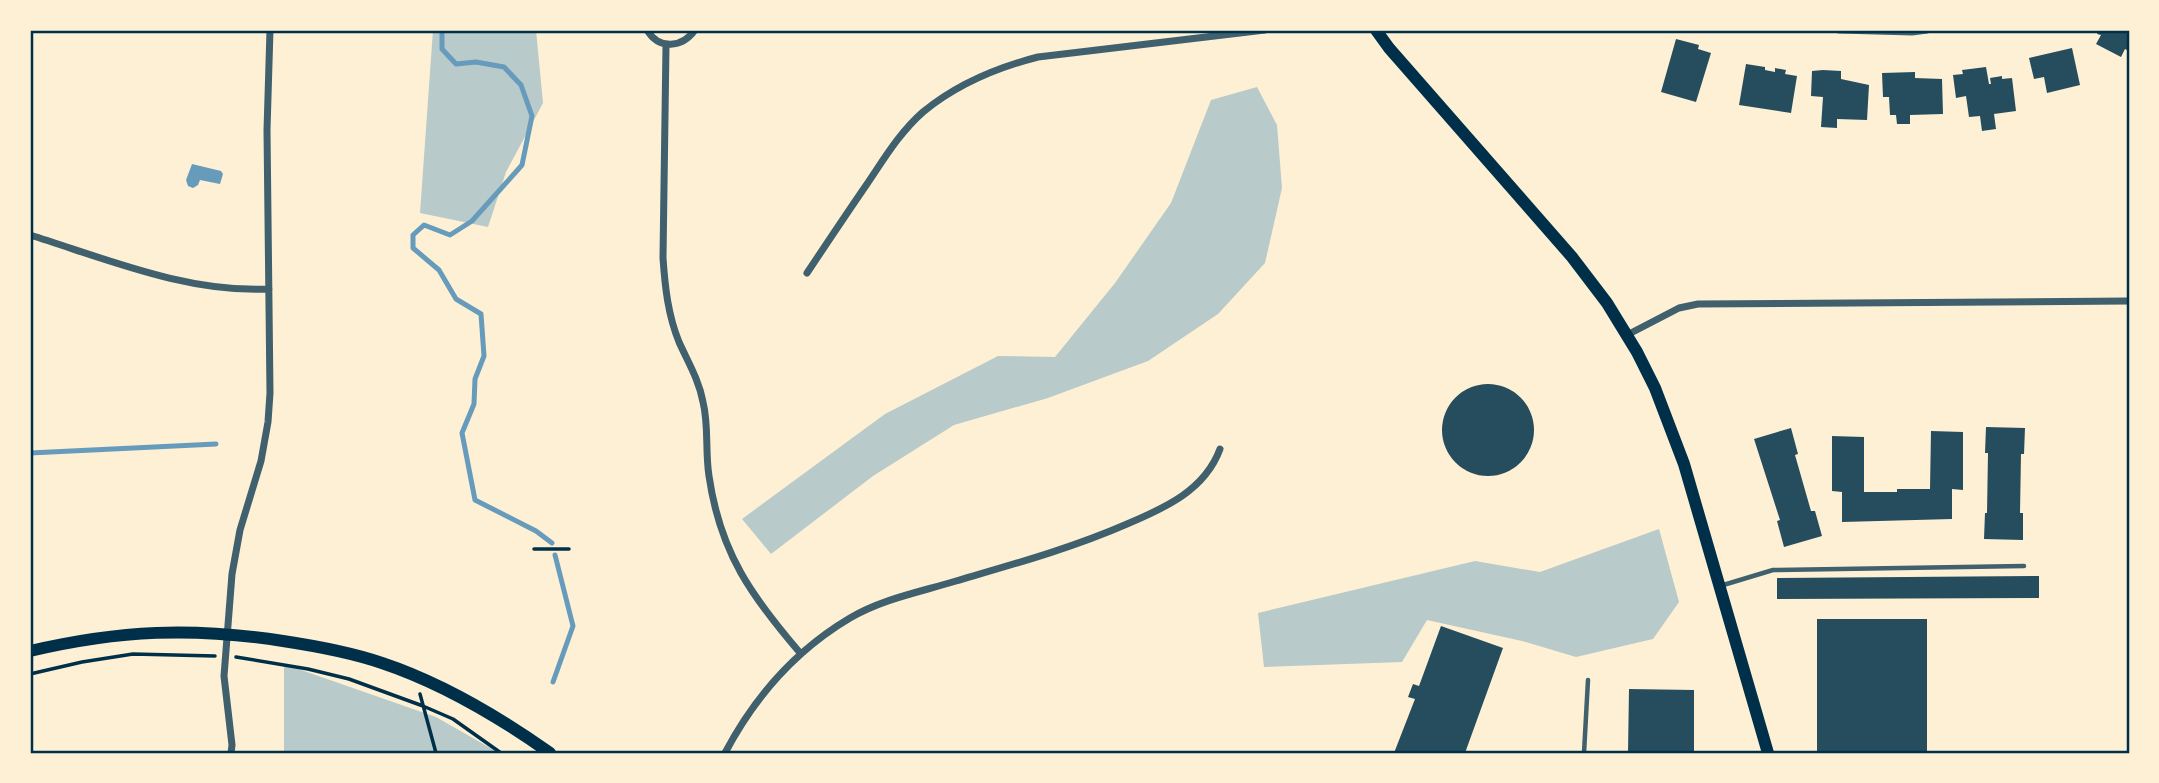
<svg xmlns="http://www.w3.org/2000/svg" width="2159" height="783" font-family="Karla,sans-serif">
<rect width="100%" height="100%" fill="#fdf0d5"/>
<!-- green -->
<path fill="#b9caca" d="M433 30H536L543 103 506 172 488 227 420 213Z
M1257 87 1277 125 1282 188 1265 263 1218 314 1148 361 1048 398 954 425 873 476 771 554 742 519 885 414 998 356 1055 357 1115 283 1171 203 1211 100Z
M1659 529 1679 602 1653 639 1576 657 1522 641 1427 620 1402 662 1264 667 1258 613 1475 561 1540 572Z
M284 664 436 717 499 753H284Z"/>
<!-- water -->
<path fill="#669bbc" d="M192 164 221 171 223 174 220 184 200 180 198 185 193 188 188 186 186 180Z"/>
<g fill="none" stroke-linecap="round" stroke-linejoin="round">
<!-- stream -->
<path stroke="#669bbc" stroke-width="5" d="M442 30V49L456 64 476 62 504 67 521 85 532 116 522 165 472 221 450 235 424 225 413 235V248L439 270 456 299 481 314 484 356 475 379 474 404 462 433 475 500 536 531 552 543
M30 453 216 444
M553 682 573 626 555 555"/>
</g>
<!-- building -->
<path fill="#264d5e" d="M2099 30H2129V51L2125 49 2121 57 2096 44 2101 35 2097 34Z
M1676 39 1699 45 1698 49 1711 53 1696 102 1661 92Z
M2072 48 2080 85 2047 93 2044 77 2034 79 2029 58Z
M1746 64 1765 67V70L1775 72V68L1786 70 1785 74 1797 76 1791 113 1739 105Z
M1986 67 1989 84H1991L1990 78 2002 76V79L2012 78 2016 111 1994 114 1996 129 1982 131 1980 116 1969 117 1966 96 1956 98 1953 75 1963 74 1962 70Z
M1823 70 1841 71V79L1869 85 1867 120 1837 119V128L1821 127 1823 97 1811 96 1812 71Z
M1915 72V78L1942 79 1943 114 1910 115V124H1897L1896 115H1890L1889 97H1883L1882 73Z
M1442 430a46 46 0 1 1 92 0a46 46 0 1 1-92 0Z
M1986 427 2025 428 2024 454H2021L2020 513H2023V540L1984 539 1985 513H1987L1988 453H1985Z
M1791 428 1798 454 1795 455 1811 511H1815L1822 536 1784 547 1777 521 1780 520 1754 439Z
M1931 431 1963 432V490L1952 489V519L1842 522V492L1832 491V436L1864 437V492H1897V489H1930Z
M2039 576V598L1777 599V578Z
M1817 619H1927V753H1817Z
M1441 626 1503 648 1465 753H1394L1415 699 1408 697 1413 684 1419 686Z
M1629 689 1694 690V753H1628Z"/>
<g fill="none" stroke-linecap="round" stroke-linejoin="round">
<!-- path -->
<path stroke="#003049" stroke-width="3.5" d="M534 549H569
M236 657 308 669 349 679 423 706 453 719 501 753
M30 674 82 662 133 654 215 656
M420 694 436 753"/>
<!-- service -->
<path stroke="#3f606c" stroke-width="4.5" d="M1720 586 1773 570 2024 566
M1584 753 1588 680"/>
<!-- minor -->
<path stroke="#3f606c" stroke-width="7" d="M647 30C659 50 682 48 695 30
M1839 30 1912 32 1927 30
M666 45 663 258C665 287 668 315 679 342 688 362 699 380 703 402 709 426 705 451 709 476 720 553 752 597 801 654
M30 235C107 259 187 293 269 289
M807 273C827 243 847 213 867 184 884 159 900 132 923 112 957 84 995 68 1038 57L1265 30
M1627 335 1679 308 1698 304 2129 301
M231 753 232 745 224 676 232 574 240 530 261 461 268 422 270 393 267 130 270 30
M725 753C754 698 796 650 850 618 882 599 920 592 956 581 1014 564 1072 548 1127 524 1165 508 1205 490 1220 449"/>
<!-- secondary -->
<path stroke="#003049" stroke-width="12" d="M1376 30 1389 48 1572 257 1607 303 1637 352 1655 388 1684 464 1768 753
M30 651C120 630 192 627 283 641 316 646 350 652 382 663 442 683 499 717 550 753"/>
</g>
<!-- border -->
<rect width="2159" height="783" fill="none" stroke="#fdf0d5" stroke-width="63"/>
<rect x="32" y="32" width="2096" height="720" fill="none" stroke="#003049" stroke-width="2.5"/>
</svg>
